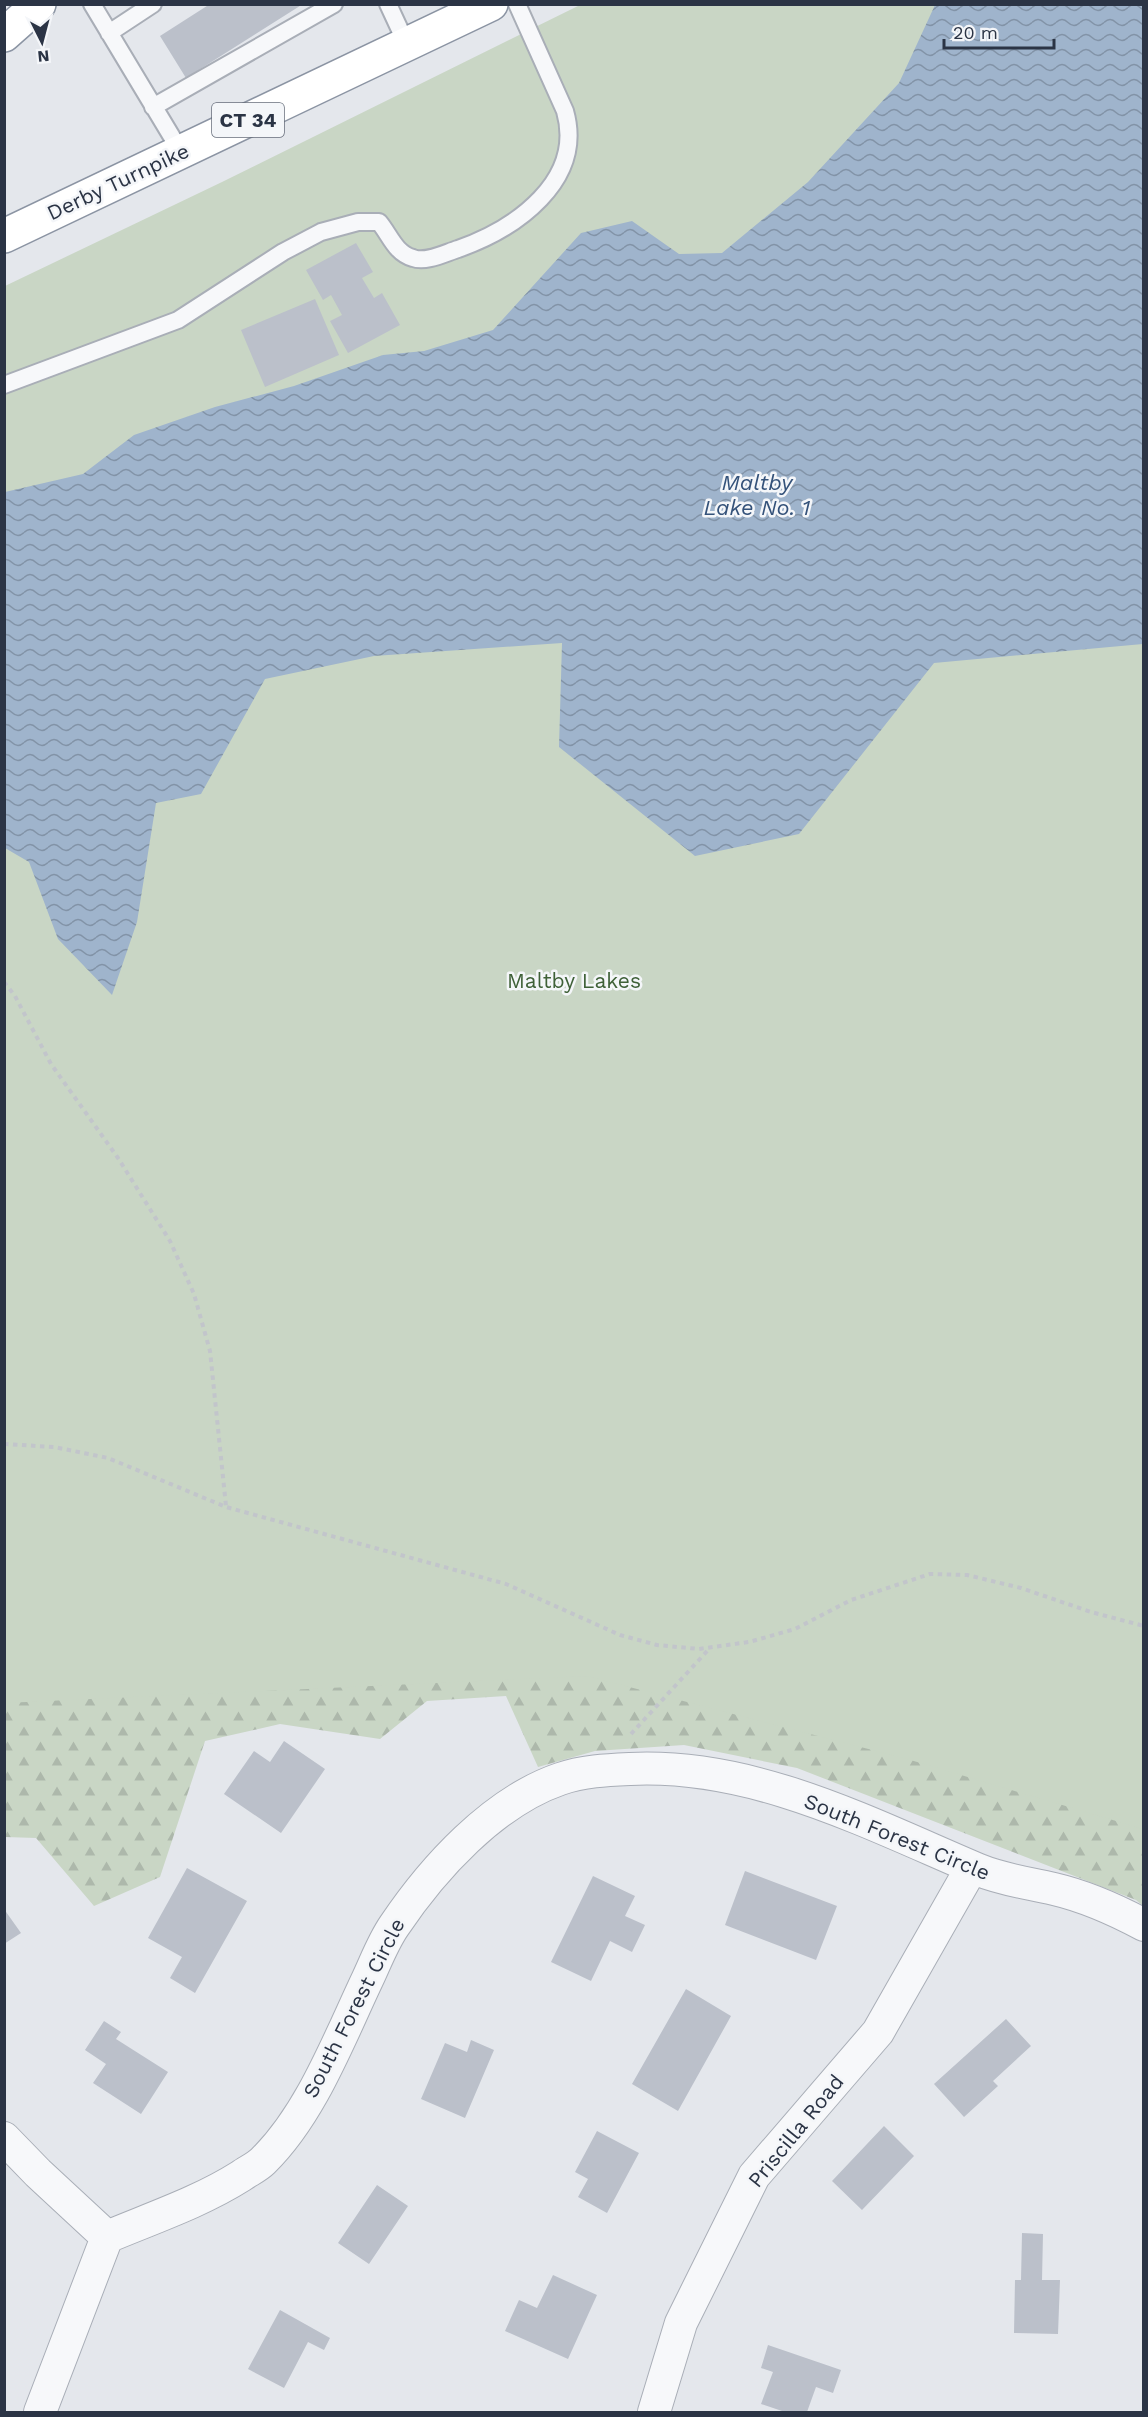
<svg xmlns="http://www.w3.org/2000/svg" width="1148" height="2417" font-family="'Work Sans',sans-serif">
<defs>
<pattern id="forest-firs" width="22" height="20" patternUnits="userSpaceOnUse" patternTransform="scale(1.5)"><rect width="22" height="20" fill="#c9d6c5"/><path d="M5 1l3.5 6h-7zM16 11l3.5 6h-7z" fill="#adb8ab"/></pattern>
<pattern id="water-waves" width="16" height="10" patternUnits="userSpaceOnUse" patternTransform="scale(1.5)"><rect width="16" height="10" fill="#9fb4cc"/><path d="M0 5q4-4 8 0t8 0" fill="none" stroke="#8293a7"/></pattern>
</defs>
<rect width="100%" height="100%" fill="#e4e7ec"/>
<!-- forest -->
<path fill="url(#forest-firs)" d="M5 1535 1143 1638V1906L1136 1900 797 1768 684 1745 595 1751 538 1767 506 1696 427 1701 380 1739 280 1724 205 1741 160 1877 94 1906 36 1838 5 1837Z"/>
<!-- park -->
<path fill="#c9d6c5" d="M580 5H1143V1829L907 1759 587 1676 5 1703V286L222 182Z"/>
<!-- water -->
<path fill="url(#water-waves)" d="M935 5H1143V644L934 663 799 834 695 856 559 747 562 643 374 656 265 679 201 794 156 803 137 922 112 995 58 939 29 862 5 848V492L83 474 134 435 215 407 294 386 383 355 424 351 493 330 581 233 632 221 679 254 722 253 808 182 899 83Z"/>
<!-- building -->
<path fill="#bbc0ca" d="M210 4H303L186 78 160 36Z
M356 243 373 272 362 278 374 298 382 293 400 325 348 353 330 321 342 315 331 295 323 300 306 270Z
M315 299 339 355 265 387 241 330Z
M284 1741 325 1769 281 1833 224 1794 254 1751 270 1762Z
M187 1868 247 1901 195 1993 170 1978 182 1957 148 1938Z
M745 1871 837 1906 816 1960 725 1925Z
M593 1876 635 1896 625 1916 645 1925 632 1952 610 1941 591 1981 551 1962Z
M4 1909 21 1933 4 1944Z
M686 1989 731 2016 678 2111 632 2084Z
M1006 2019 1031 2046 993 2081 998 2086 964 2117 934 2084Z
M104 2021 121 2032 116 2039 168 2072 141 2114 93 2083 106 2064 85 2050Z
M471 2040 494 2050 465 2118 421 2099 445 2043 467 2052Z
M884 2126 914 2156 862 2210 832 2181Z
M597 2131 639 2153 607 2213 578 2197 588 2179 575 2172Z
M377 2185 408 2206 369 2264 338 2243Z
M1022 2233 1043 2234 1042 2280H1060L1058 2334 1014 2333 1015 2280H1021Z
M553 2275 597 2295 568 2359 505 2331 519 2300 537 2308Z
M280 2310 330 2338 324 2350 308 2342 284 2388 248 2369Z
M768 2345 841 2370 833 2393 816 2387 807 2412H785L761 2404 773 2372 761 2368Z"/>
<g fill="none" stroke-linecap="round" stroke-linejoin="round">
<!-- lane casing -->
<g stroke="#a9aeb7" stroke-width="20">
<path id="lane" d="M92 4 181 152
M388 4 407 45
M109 33 153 4
M153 107 334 4
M4 385 178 320 283 252 321 232 358 222H379C390 235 395 253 413 258 426 263 445 253 458 249 515 229 585 181 565 111L517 4"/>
</g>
<!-- street casing -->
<g stroke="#a9aeb7" stroke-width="34">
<path id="street" d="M4 2138 38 2173 107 2237
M40 2412 107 2237C152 2218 200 2202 241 2176 248 2171 257 2167 263 2161 311 2114 339 2039 368 1978 376 1961 383 1942 394 1926 433 1868 493 1802 560 1779 583 1771 607 1770 630 1769 754 1763 868 1823 979 1870 1003 1880 1029 1883 1054 1889 1084 1896 1116 1910 1144 1925
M654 2412 681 2323 754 2176 878 2032 972 1867"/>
</g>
<!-- highway casing -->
<g stroke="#8b94a3" stroke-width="36">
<path id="highway" d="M4 35 39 4
M4 236 491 4"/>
</g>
<!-- path -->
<path stroke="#c2c5cb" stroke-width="4" stroke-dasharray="4.5 4.5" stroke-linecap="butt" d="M4 982 15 996 51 1064 118 1158 170 1241 194 1294 210 1351 226 1506
M4 1444 54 1447 108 1458 226 1507 506 1584 620 1635 657 1645 699 1649 749 1642 795 1629 851 1600 930 1574 967 1575 1021 1588 1091 1612 1144 1626
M631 1734 709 1649"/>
<!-- lane -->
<use href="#lane" stroke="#f7f8fa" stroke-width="16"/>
<!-- street -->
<use href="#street" stroke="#f7f8fa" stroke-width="32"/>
<!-- highway -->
<use href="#highway" stroke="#fff" stroke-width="33"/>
</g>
<g text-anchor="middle" stroke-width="5" stroke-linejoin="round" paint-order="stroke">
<!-- shield labels -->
<rect fill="#f4f6f9" stroke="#676e7b" stroke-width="1.5" x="212" y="103" width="72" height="34" rx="4.5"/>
<g font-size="20" font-weight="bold" fill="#2b3445">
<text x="248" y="127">CT 34</text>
</g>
<!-- street labels -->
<g font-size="21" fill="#2b3445" stroke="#f4f6f9">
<text transform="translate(118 182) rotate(-25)" y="7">Derby Turnpike</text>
<text transform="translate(897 1837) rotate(22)" y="7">South Forest Circle</text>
<text transform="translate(354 2008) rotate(-63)" y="7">South Forest Circle</text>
<text transform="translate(796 2131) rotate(-51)" y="7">Priscilla Road</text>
</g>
<!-- park labels -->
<g font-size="21" fill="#3f6138" stroke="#f4f6f9">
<text x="574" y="988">Maltby Lakes</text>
</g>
<!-- water labels -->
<g font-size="22" font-style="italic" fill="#34527a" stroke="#f4f6f9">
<text x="757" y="490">Maltby<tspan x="757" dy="25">Lake No. 1</tspan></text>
</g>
</g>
<!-- border -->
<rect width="1148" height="2417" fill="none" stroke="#2b3445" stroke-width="12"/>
<!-- north arrow -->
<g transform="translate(42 42) rotate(174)" stroke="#f4f6f9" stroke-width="4.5" paint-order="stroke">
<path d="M0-4.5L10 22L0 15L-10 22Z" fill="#2b3445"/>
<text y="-9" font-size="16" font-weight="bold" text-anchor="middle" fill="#2b3445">N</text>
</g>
<!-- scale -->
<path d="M944 39v9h110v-9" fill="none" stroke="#2b3445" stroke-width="3"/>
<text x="953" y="39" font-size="18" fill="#2b3445" stroke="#f4f6f9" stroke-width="4.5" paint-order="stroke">20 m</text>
</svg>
